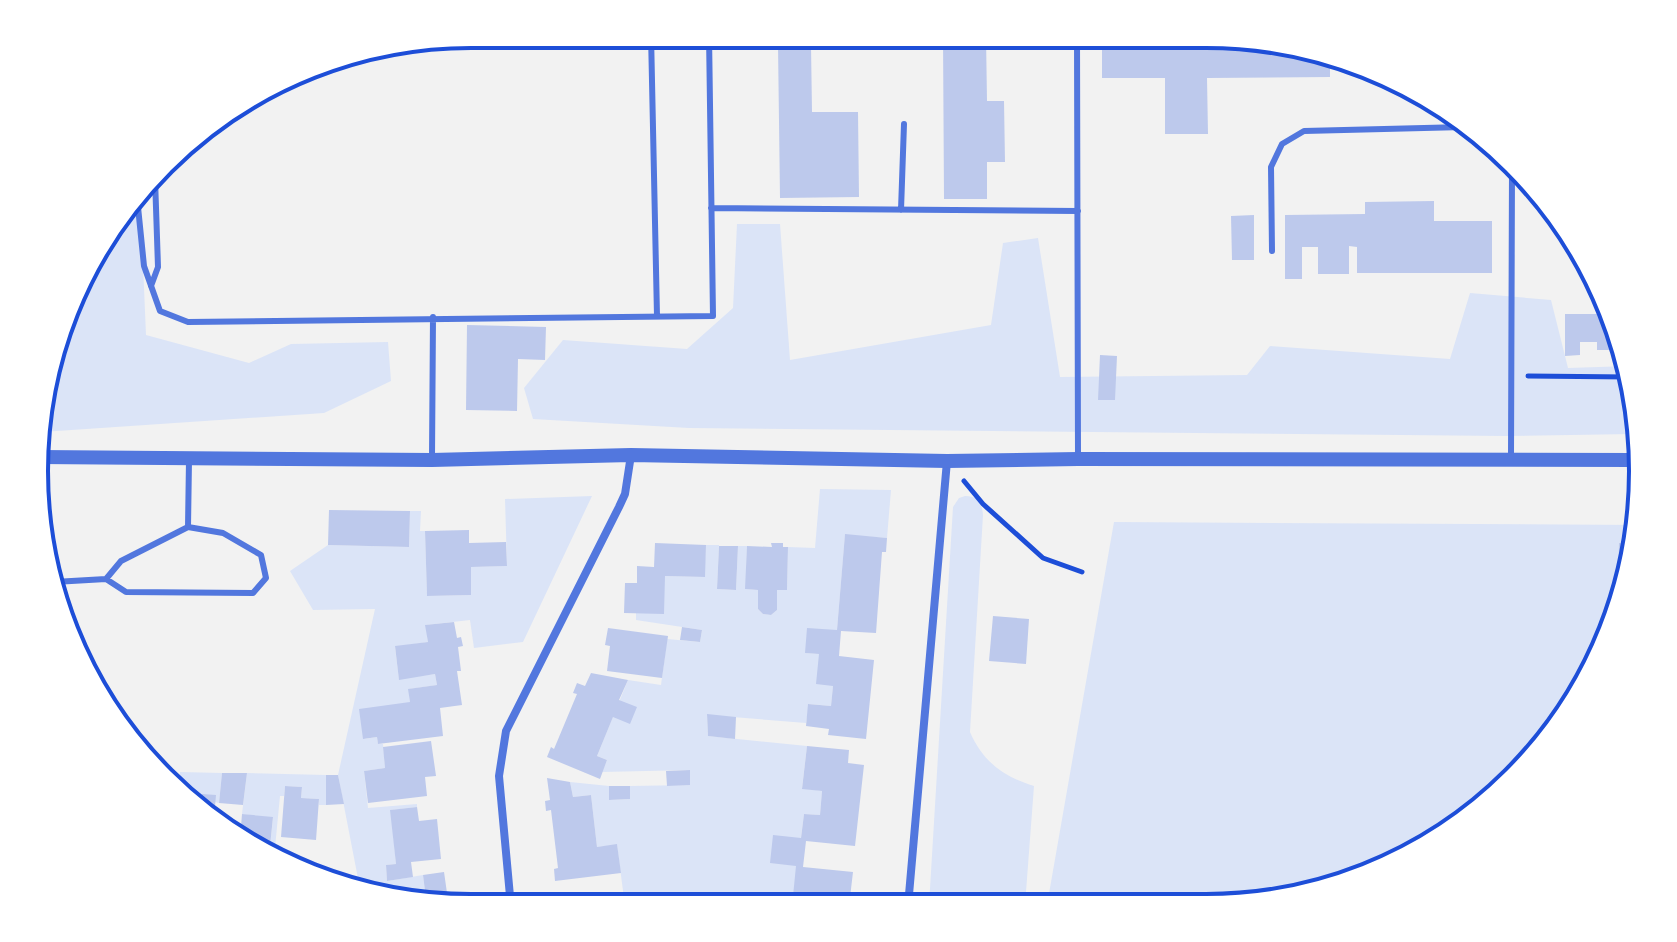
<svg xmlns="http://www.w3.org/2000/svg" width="1677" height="942" font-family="'Crimson Pro',serif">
<rect width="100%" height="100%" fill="#f2f2f2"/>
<!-- green -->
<path fill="#dbe4f7" d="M140 193 146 335 249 363 291 344 388 342 391 381 324 413 42 432 49 357 108 228Z
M737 224H780L790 360 991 325 1003 243 1038 238 1060 377 1247 375 1270 346 1450 359 1470 293 1551 300 1568 368 1629 366 1633 434 1506 436 689 428 533 419 524 388 563 340 687 349 733 308Z
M820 489 891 490 887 538 845 535 837 630 805 653 819 654 833 686 831 706 809 704 806 723 707 715 708 736 807 746 802 788 822 791 820 815 804 814 792 906H625L617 845 597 847 591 795 573 797 570 782 609 786 610 800 630 799V786L690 785V770L602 772 607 760 597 756 628 680 661 685 667 639 700 642 702 630 636 620V613L665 576 704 577 706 545H719L717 589 736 590 738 546H747L746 589 758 590V609L763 614 771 615 777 610V590H787L788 547 815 548Z
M592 496 523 642 474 648 470 620 426 625 428 642 395 647 399 679 435 674 437 685 409 689 410 702 364 739 377 737 378 744H383L385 768 364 771 368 808 417 804V807L391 810 396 864 386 865 387 881 423 875 425 891 404 894 405 901 361 894 338 775 375 609 313 610 290 571 328 545 409 547 410 511H421L420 531H425L427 596 471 595V567L507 566 505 499Z
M965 496C978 496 982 503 983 515L970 732C983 762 1004 777 1034 786L1025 905H929L953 507 959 498Z
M1114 522 1639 525V529L1584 690 1515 780 1448 835 1347 885 1263 904 1047 905Z
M180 772 222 773 219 803 215 802V795C198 803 193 801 179 789Z
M247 773 326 775V805H319V799L301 798 302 787 285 786 284 796H280L274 858 269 856 273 818 242 814Z"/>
<!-- building -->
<path fill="#bdc9ec" d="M1102 35H1234L1330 54V77L1207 78 1208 134H1165V78H1102Z
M943 36H986L987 101H1004L1005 162H987V199H944Z
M778 45H811L812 112H858L859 197 780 198Z
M1434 201V221H1492V273H1357V247L1349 246V274H1318V247H1302V279H1285V215L1365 214V202Z
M1254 215V260H1232L1231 216Z
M1565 314H1606L1620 342 1619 350H1597V342H1580V355L1565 356Z
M467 325 546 327 545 360 518 359 517 411 466 410Z
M1100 355 1117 356 1115 400H1098Z
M329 510 410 511 409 547 328 545Z
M469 530V543L506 542 507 566 471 567V595L427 596 425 531Z
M845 534 887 538 886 552H882L876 633 841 631 839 656 874 660 866 739 828 735 829 729 806 726 808 704 831 706 833 686 816 684 819 654 805 653 807 628 837 630Z
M655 543 706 545 705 577 665 576 664 614 624 613 625 583H637V566L654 567Z
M771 543H783V547H788L787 590H777V610L771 615 763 614 758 609V590L745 589 747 546 772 547Z
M1619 543 1634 544 1619 588H1618Z
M719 546H738L736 590 717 589Z
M993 616 1029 619 1026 664 989 661Z
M454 622 457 638 461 637 463 646 458 647 461 671H457L462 705 440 708 443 736 378 744 377 737 363 739 359 709 410 702 408 689 437 685 435 674 399 680 395 646 428 642 425 625Z
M682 627 702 630 700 642 680 640Z
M608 628 668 636 662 678 607 671 610 646 605 645Z
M591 673 628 680 619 700 637 707 630 724 613 717 597 756 607 760 600 779 547 757 551 747 554 749 577 694 573 693 577 683 585 686Z
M707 714 736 717 735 739 708 736Z
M431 741 436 776 425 777 427 796 368 803 364 771 385 768 383 747Z
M807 746 849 750 848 763 864 765 855 846 806 841 803 867 853 872 849 906H792L796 866 770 863 773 835 801 838 804 814 820 815 822 791 802 789Z
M690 770V785L667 786 666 771Z
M222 773H247L243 805 219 803Z
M326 775H338L344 804 326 805Z
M547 778 570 782 573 797 591 795 597 847 617 844 621 873 555 881 554 869 558 868 551 810 546 811 545 801 550 800Z
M285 786 302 787 301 798 319 799 316 840 281 837Z
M609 786H630V799L609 800Z
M202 794 216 795 214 818 193 800 201 801Z
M417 807 419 821 437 819 441 859 411 862 413 877 387 881 386 865 396 864 390 810Z
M242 814 273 817 269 856 252 849 240 839Z
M444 872 449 907 405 901 404 894 425 891 423 875Z
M623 893 625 906 557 907V902Z"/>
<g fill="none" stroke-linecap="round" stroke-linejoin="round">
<!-- path -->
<path stroke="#1d4ed8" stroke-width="5" d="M1528 376 1629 377
M964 481 983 504 1043 558 1082 572"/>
<!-- service -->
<path stroke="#5277de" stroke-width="6" d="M651 34 657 316
M1077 35 1078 459
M137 197 144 266 160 311 188 322 713 316 709 34
M711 208 1078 211
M901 210 904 124
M1272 251 1271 167 1282 144 1304 131 1464 127
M151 286 158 267 155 178
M432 457 433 317
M1511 458 1512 170
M106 579 121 561 188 527
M54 582 106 579 126 592 253 593 266 578 261 555 223 533 188 527 189 460"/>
<!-- minor -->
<path stroke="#5277de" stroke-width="8" d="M908 906 947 461
M511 907 499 776 506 731 619 507 625 494 631 455"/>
<!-- tertiary -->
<path stroke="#5277de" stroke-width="14" d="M39 457 432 460 631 455 947 461 1078 459 1635 460"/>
</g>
<!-- crop -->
<path d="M0 0H1677V942H0ZM471 48H1206A423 423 0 0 1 1629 471V471A423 423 0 0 1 1206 894H471A423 423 0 0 1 48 471V471A423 423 0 0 1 471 48Z" fill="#fff" fill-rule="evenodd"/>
<path fill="none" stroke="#1d4ed8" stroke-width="4" d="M471 48H1206A423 423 0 0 1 1629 471V471A423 423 0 0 1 1206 894H471A423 423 0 0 1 48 471V471A423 423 0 0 1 471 48Z"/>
</svg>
